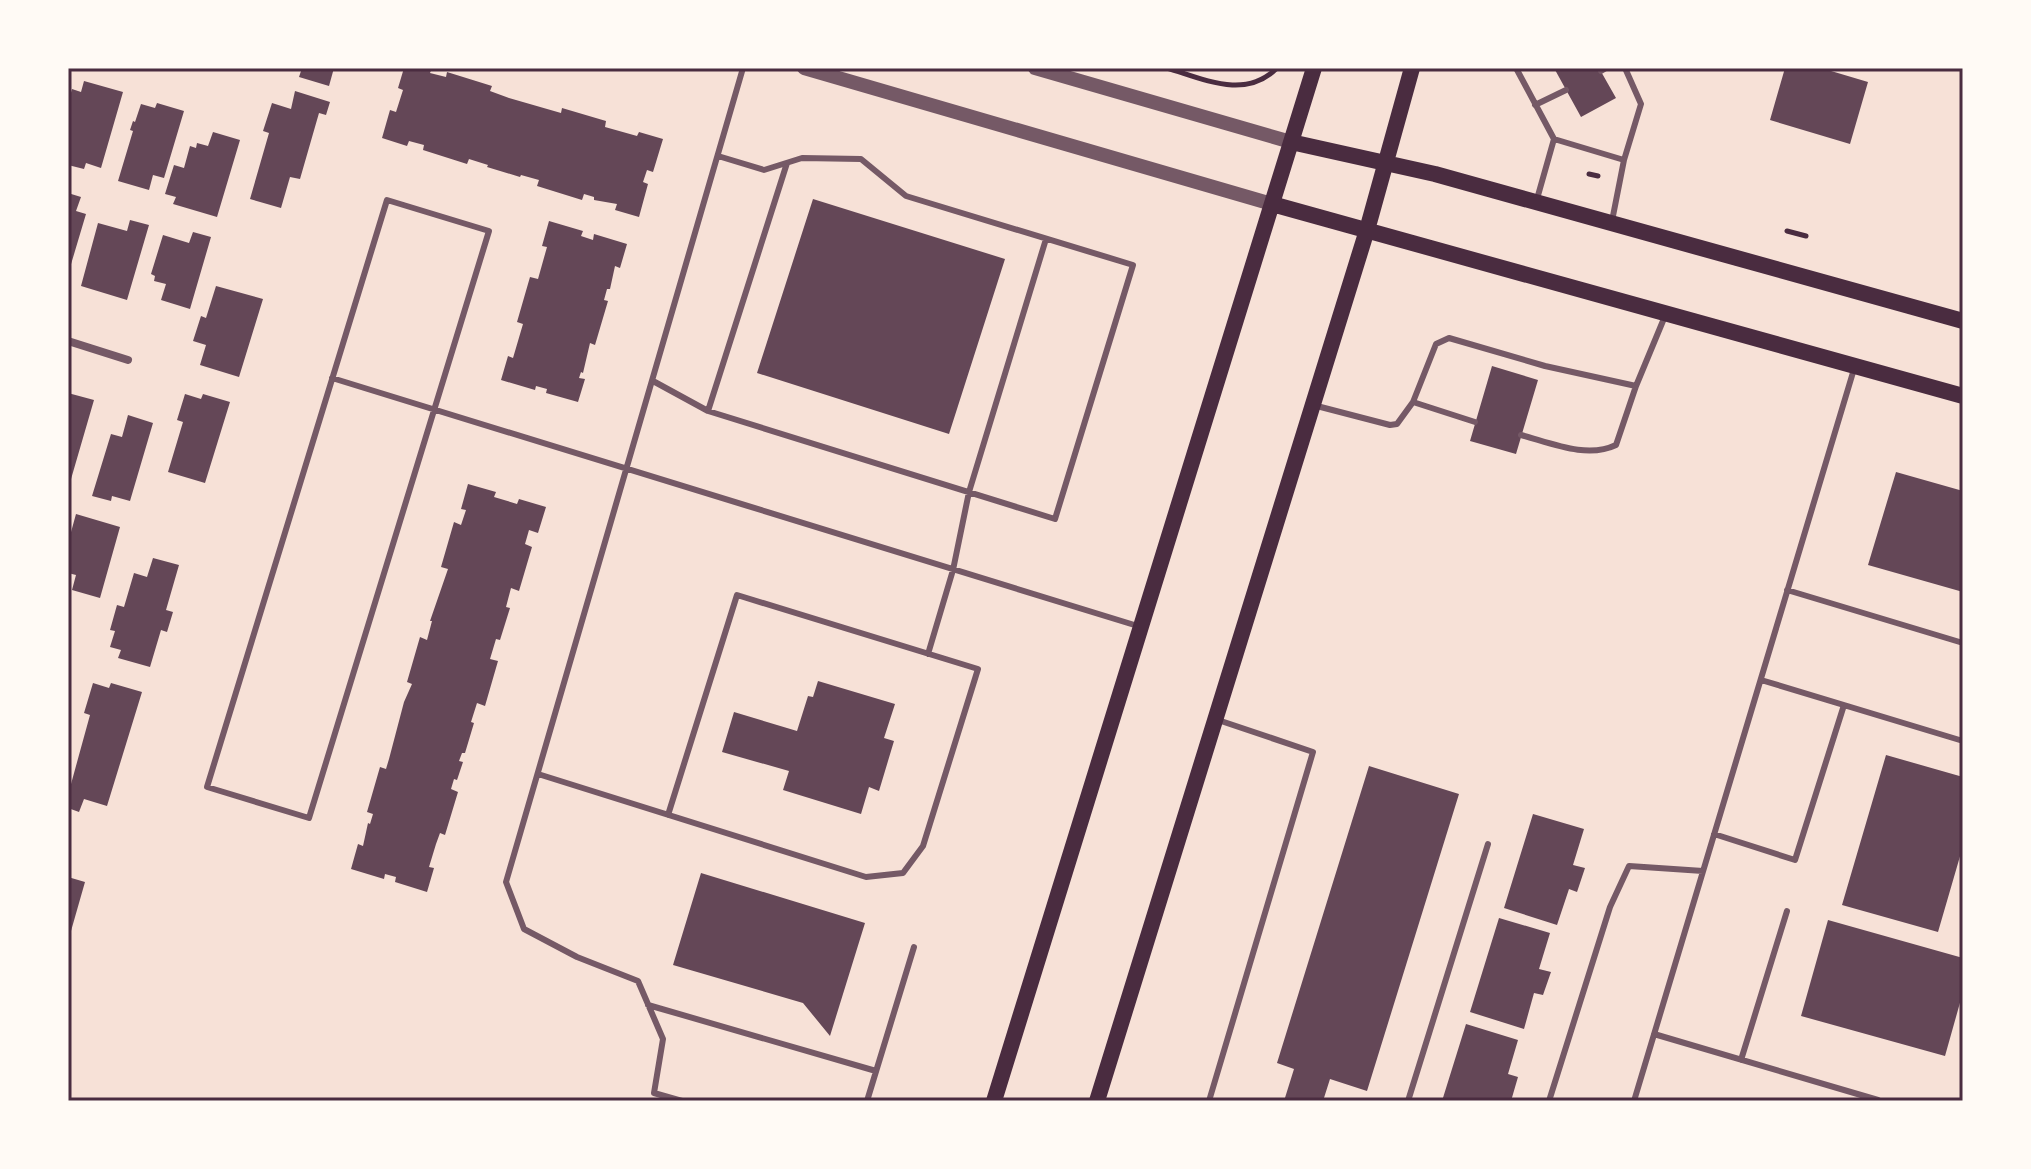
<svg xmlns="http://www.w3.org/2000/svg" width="2031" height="1169" font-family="'Fira Sans',sans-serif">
<rect width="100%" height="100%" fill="#f7e1d7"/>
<!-- building -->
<path fill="#644757" d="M302 68H334L329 86 299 77Z
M404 68H432L430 73 446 77 447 72 492 86 490 91 509 98 561 113 562 108 606 121 605 127 637 136 639 132 663 139 653 172 647 170 643 182 648 184 639 217 615 210 617 204 594 200V197L584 194 582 200 537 186 539 180 521 175 520 177 487 167 488 165 469 159 467 164 423 150 424 145 409 141 407 146 382 138 390 110 396 112 403 90 398 88Z
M1554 68H1599L1616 98 1581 117Z
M1785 68H1821L1868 82 1850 144 1770 120Z
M84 81 123 92 101 168 86 163 84 169 68 165V103L72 89 81 92Z
M295 91 330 102 326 115 319 113 300 179 290 177 281 208 250 199 269 133 263 131 272 103 291 109Z
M157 103 184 111 164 178 153 175 149 190 118 181 133 131 130 130 133 121 135 122 141 104 155 108Z
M213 132 240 140 217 217 173 204 176 197 165 194 174 165 184 168 190 146 196 148 197 143 208 146Z
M68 193 81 197 76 211 86 214 69 271Z
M813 199 1005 259 949 434 757 373Z
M130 220 149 225 127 300 81 286 98 223 127 231Z
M549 221 583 231 581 236 593 240 594 234 627 244 620 268 615 266 610 289H607L604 300 608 301 595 345 590 343 583 373 581 372 579 378 585 379 578 402 546 393 547 389 536 386 535 390 501 380 508 356 513 358 523 324 517 322 530 277 538 279 547 247 542 246Z
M193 232 211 237 190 309 161 300 166 284 154 281 155 276 151 274 163 235 189 243Z
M216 286 263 299 239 377 200 365 206 345 193 341 201 316 206 318Z
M1492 366 1538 380 1516 454 1470 441Z
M68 393 94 400 69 486H68Z
M185 394 201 399 203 394 230 402 205 483 168 472 183 422 177 420Z
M128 415 153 423 130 501 112 496 111 501 92 496 111 434 122 437Z
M1896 472 1963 491V592L1868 565Z
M468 484 496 492 494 497 517 504 519 499 546 507 538 533 529 530 525 544 532 547 519 591 511 588 506 607 510 608 500 640 496 639 490 659 498 661 485 706 477 703 471 722 474 723 465 753H462L459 761 463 762 457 780 454 779 451 789 458 792 445 835 440 833 436 844 429 867 434 868 427 892 395 882 396 877 385 874 384 879 351 869 358 844 363 846 368 823 370 824 373 814 367 812 380 767 386 769 389 759 404 702 412 684 407 682 420 637 427 640 432 621H430L448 569 441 567 454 522 461 525 466 510 461 509Z
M76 514 120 527 100 598 72 590 76 575 68 573V543Z
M153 558 179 565 166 610 173 612 167 632 161 630 150 667 118 658 121 650 110 647 115 631 110 630 117 605 124 607 134 573 147 577Z
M818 681 895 704 884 738 894 741 879 791 869 787 861 814 783 790 789 771 722 752 734 712 797 731 808 696 813 697Z
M93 683 109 688 111 683 142 692 107 806 84 799 79 812 68 808V795L90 715 84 713Z
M1886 755 1963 777V846L1938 932 1842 905Z
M1369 766 1459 794 1367 1091 1330 1079 1323 1101H1284L1294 1069 1277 1063Z
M1533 814 1584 829 1573 865 1585 868 1577 892 1569 889 1557 925 1504 908Z
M701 873 865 923 830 1036 803 1003 673 965Z
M68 877 85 882 69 938H68Z
M1499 918 1550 933 1539 969 1551 972 1543 995 1534 993 1524 1029 1470 1012Z
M1828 920 1963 958V992L1945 1056 1801 1016Z
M1466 1024 1518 1040 1508 1074 1518 1077 1511 1101H1442Z"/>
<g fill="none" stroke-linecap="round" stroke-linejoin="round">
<!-- path -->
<path stroke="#4a2c40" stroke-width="5" d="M1167 68C1204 79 1245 100 1277 68
M1589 174 1598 176
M1787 231 1806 236"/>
<!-- service -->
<path stroke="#755966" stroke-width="6" d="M1516 68 1554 139 1624 160
M1601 71 1606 68
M1535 105 1566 90
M1537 199 1554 139
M387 200 489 231 309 818 207 787Z
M1612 221 1624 160 1641 104 1625 68
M332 378 1141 627
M653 381 708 411 1055 519 1133 265 906 196 861 159 802 158 764 170 718 156
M1413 402 1475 422
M1313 405 1390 425 1397 424 1413 402 1436 344 1449 338 1545 366 1636 386
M708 411 787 163
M1521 435C1551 443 1587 459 1616 445L1636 386 1665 316
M1787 590 1963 643
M928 654 953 570 969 492 1046 239
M1761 680 1963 741
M538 774 866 877 903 873 923 846 978 669 737 595 668 815
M1714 834 1795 860 1844 705
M648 1005 876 1071
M1654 1034 1878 1100
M1741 1060 1787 911
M682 1101 654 1093 663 1039 638 981 577 957 524 929 506 882 743 68
M867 1101 914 947
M1209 1101 1313 752 1218 720
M1408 1101 1488 844
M1549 1101 1610 907 1629 866 1703 871
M1634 1101 1854 369"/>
<!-- minor -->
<path stroke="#755966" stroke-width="8" d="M68 341 128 360"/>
<!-- tertiary -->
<path stroke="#755966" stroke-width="14" d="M804 68 1272 204
M1035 68 1291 142"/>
<!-- secondary -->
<path stroke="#4a2c40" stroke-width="16" d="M1291 142 1435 174 1963 321
M1272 204 1963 396
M994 1101 1314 68
M1097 1101 1367 230 1412 68"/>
</g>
<!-- border -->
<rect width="2031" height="1169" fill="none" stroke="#fffaf5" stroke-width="140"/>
<rect x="70" y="70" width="1891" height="1029" fill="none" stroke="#4a2c40" stroke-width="3"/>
</svg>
